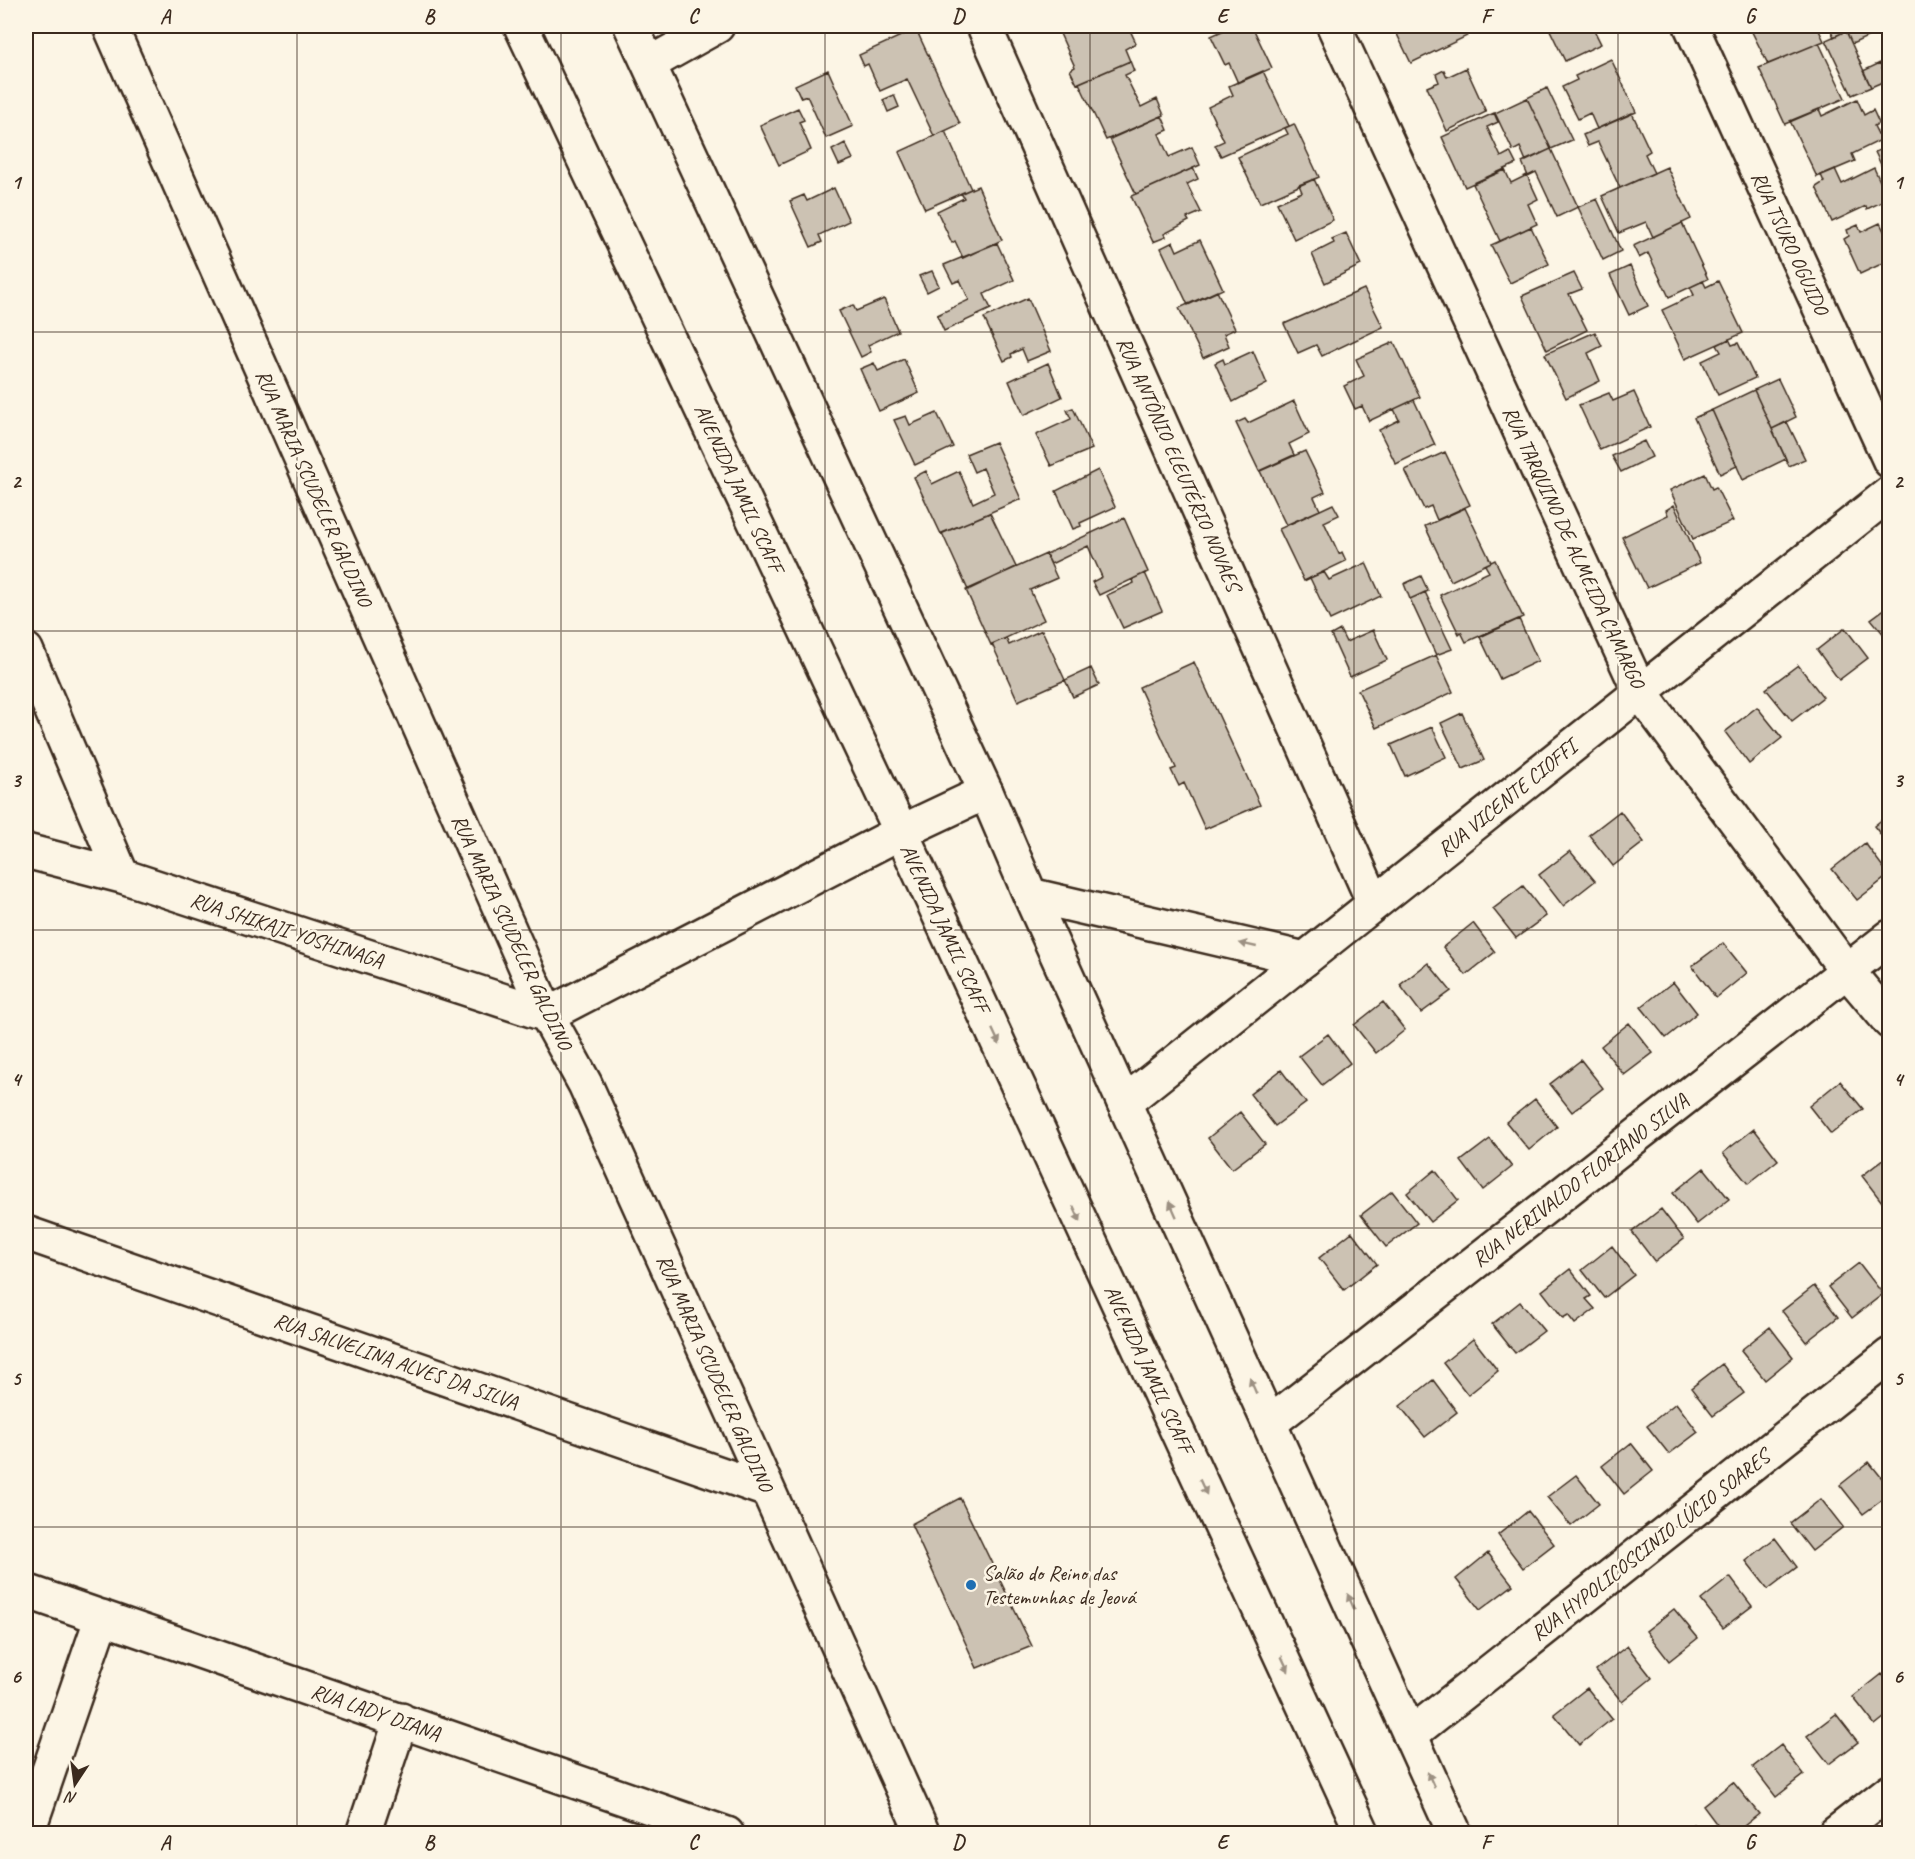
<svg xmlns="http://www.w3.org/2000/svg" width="1915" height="1859" font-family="Caveat,sans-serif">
<rect width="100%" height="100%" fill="#fcf5e5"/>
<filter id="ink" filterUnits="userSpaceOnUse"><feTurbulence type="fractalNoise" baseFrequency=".0167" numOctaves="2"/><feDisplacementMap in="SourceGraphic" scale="12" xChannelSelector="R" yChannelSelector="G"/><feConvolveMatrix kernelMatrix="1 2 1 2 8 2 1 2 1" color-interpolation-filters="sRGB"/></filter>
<g filter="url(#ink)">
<!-- building -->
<path fill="#ccc2b3" stroke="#3b2a1e" stroke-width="1.5" d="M1060 26H1071L1072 27 1076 26H1128L1136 43 1125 49 1130 61 1077 84 1070 70 1075 67 1057 27Z
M1233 26H1252L1272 68 1238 83 1229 63 1225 65 1211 36Z
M1393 26H1463L1467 36 1411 63Z
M1548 26H1592L1601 44 1565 61Z
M1749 26H1817L1824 41 1768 64Z
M1829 26H1844L1846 31 1834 37Z
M1860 26H1875L1878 32 1852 44 1846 31Z
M916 29 960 124 934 136 907 79 880 91 868 64 864 66 859 55Z
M1846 31 1871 87 1852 95 1826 40Z
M1819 43 1845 98 1785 124 1759 68Z
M1611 59 1636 112 1597 129 1590 113 1578 119 1562 87 1577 80 1575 76Z
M1130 61 1134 71 1125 75 1141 107 1157 99 1164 115 1106 140 1079 83Z
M1880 63 1887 80 1871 87 1863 71Z
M1466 68 1486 112 1447 131 1427 87 1439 82 1436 74 1444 70 1447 77Z
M828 70 853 126 826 138 807 96 801 98 795 85Z
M1263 71 1289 126 1221 156 1215 145 1224 141 1208 107 1233 95 1229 86Z
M1547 88 1572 140 1551 149 1527 98Z
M894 95 899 107 888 112 883 100Z
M1527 98 1551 149 1526 161 1520 147 1513 151 1495 113Z
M1857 99 1864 115 1873 110 1879 123 1874 126 1881 140 1852 154 1855 161 1817 177 1790 121 1819 109 1822 116Z
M798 108 804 120 799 122 811 150 779 165 760 125Z
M1494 113 1498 122 1487 127 1501 157 1510 152 1516 164 1465 187 1442 137Z
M1632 113 1650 151 1645 154 1654 173 1620 188 1598 142 1588 146 1583 135Z
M1162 116 1168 130 1159 134 1169 157 1192 147 1200 165 1136 194 1110 139Z
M1294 124 1319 177 1260 203 1238 157 1288 134 1285 128Z
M945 131 971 189 925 209 899 152Z
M845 143 853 159 839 165 832 150Z
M1890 146V171L1885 173 1875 152Z
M1551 149 1578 207 1557 217 1536 172 1528 176 1522 162Z
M1667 167 1691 219 1653 237 1646 222 1619 233 1602 196Z
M1193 168 1198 179 1187 184 1201 212 1187 218 1189 221 1164 234 1166 237 1153 242 1131 196Z
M1874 168 1888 199 1867 209 1866 206 1832 222 1816 187 1824 182 1821 175 1835 169 1842 184Z
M1505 170 1511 183 1527 175 1538 199 1528 204 1537 224 1500 241 1473 184Z
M1314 179 1333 220 1294 239 1277 203 1302 192 1299 185Z
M978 186 1002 240 963 258 955 241 952 243 937 211 964 198 961 193Z
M834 188 849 221 819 235 822 242 811 247 790 201 804 195 807 201Z
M1597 199 1621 251 1603 260 1578 207Z
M1682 223 1708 279 1669 297 1648 253 1639 258 1633 246Z
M1880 223 1890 243V260L1860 274 1844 239 1849 236 1847 230 1858 225 1861 232Z
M1531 227 1549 264 1510 283 1491 245Z
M1346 233 1361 265 1325 283 1312 254 1334 243 1332 239Z
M1200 240 1223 289 1188 305 1161 248 1173 242 1177 251Z
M997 243 1014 280 984 294 991 309 944 331 937 315 969 300 960 280 953 283 944 265Z
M1630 266 1648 306 1629 315 1610 275Z
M932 271 939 286 927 292 919 276Z
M1574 273 1582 289 1569 294 1587 330 1547 350 1522 296Z
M1703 281 1706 287 1718 281 1743 333 1685 359 1662 310 1694 295 1690 287Z
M1364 289 1383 327 1322 356 1316 345 1298 353 1284 324Z
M1217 291 1235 329 1224 334 1229 346 1203 358 1179 308Z
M1028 298 1051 351 1027 361 1022 349 1011 354 1012 357 1004 361 984 318Z
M884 299 898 331 868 345 871 352 861 357 839 311 853 305 856 311Z
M1595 332 1602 346 1588 353 1600 381 1566 398 1545 354Z
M1729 339 1732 345 1738 343 1755 378 1718 395 1702 361 1721 352 1717 345Z
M1394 342 1420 397 1369 421 1362 406 1355 409 1344 386 1364 376 1356 359Z
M1253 351 1267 384 1233 402 1215 363 1223 359 1225 364Z
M904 359 919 393 879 411 860 369 874 363 878 371Z
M1048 363 1062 397 1024 415 1009 381Z
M1778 379 1796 417 1772 429 1754 390Z
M1754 390 1786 459 1743 480 1712 410Z
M1634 392 1650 427 1600 450 1579 405 1609 393 1613 401Z
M1414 400 1435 445 1396 464 1379 430 1399 420 1394 409Z
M1294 401 1309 434 1289 444 1294 455 1259 471 1236 423 1245 419 1248 423Z
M1073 408 1092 449 1051 466 1036 435 1071 419 1067 410Z
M1712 410 1737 466 1720 474 1694 418Z
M937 413 953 447 915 465 894 420 906 416 910 425Z
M1787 422 1805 459 1789 466 1772 429Z
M1644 441 1652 457 1621 472 1612 456Z
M995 442 1021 499 941 534 914 477 926 471 932 484 959 471 973 503 994 493 983 468 974 472 966 454Z
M1305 451 1325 492 1314 497 1320 510 1286 525 1260 471Z
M1445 452 1470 505 1437 520 1431 506 1424 509 1405 470Z
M1098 470 1115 507 1080 523 1081 526 1073 529 1056 491Z
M1705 474 1712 489 1716 487 1733 521 1693 539 1670 490Z
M1333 504 1339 515 1324 522 1339 554 1342 552 1346 561 1304 581 1279 529Z
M1674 505 1700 563 1647 588 1622 537 1668 515 1666 510Z
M1465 508 1491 562 1451 581 1425 526Z
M990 513 1016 567 968 590 942 533Z
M1124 518 1148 572 1099 595 1092 582 1102 577 1088 546 1051 564 1046 554Z
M1046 554 1057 578 1030 590 1044 620 991 645 966 590Z
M1495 560 1523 617 1466 642 1461 632 1459 634 1440 595 1489 572 1485 565Z
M1366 563 1381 596 1330 620 1310 578 1324 572 1329 580Z
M1145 573 1162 611 1123 628 1107 595 1134 583 1133 579Z
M1421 576 1428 591 1410 599 1404 584Z
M1425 592 1452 649 1436 655 1410 599Z
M1890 605V642L1871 619Z
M1519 619 1538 661 1500 679 1480 637Z
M1845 628 1868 658 1839 680 1817 650Z
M1042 630 1065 680 1018 701 992 644 1006 638 1009 645Z
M1340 630 1346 642 1373 630 1387 660 1350 677 1331 635Z
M1436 655 1453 692 1376 728 1358 690Z
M1194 662 1260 805 1205 829 1184 783 1179 786 1171 770 1176 768 1139 687Z
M1798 665 1823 697 1792 721 1766 689Z
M1091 668 1099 685 1073 697 1065 680Z
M1757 707 1782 738 1749 764 1725 732Z
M1462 713 1484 760 1463 769 1441 723Z
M1432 727 1446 757 1405 776 1391 745Z
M1620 811 1644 842 1613 866 1589 835Z
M1890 813V846L1874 826Z
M1865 843 1889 875 1857 900 1832 869Z
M1570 851 1595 881 1563 906 1539 875Z
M1523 886 1546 916 1516 938 1493 909Z
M1473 923 1495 952 1466 975 1443 947Z
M1723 943 1747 973 1716 998 1692 966Z
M1428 963 1451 991 1421 1013 1400 985Z
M1673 982 1697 1013 1666 1038 1641 1007Z
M1383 1002 1405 1030 1376 1053 1354 1025Z
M1629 1023 1653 1053 1624 1075 1601 1046Z
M1328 1034 1350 1063 1322 1085 1299 1056Z
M1581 1060 1603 1088 1572 1112 1550 1084Z
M1281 1070 1306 1103 1275 1126 1250 1094Z
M1840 1081 1863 1109 1831 1134 1809 1106Z
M1535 1099 1557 1127 1529 1150 1506 1122Z
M1240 1112 1265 1144 1232 1169 1208 1138Z
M1754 1129 1778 1160 1748 1184 1723 1153Z
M1490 1139 1512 1167 1483 1190 1461 1161Z
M1890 1154V1202L1885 1206 1862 1176Z
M1704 1168 1729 1199 1697 1224 1673 1193Z
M1435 1170 1458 1200 1430 1222 1407 1193Z
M1392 1191 1417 1223 1386 1247 1361 1215Z
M1661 1209 1684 1239 1655 1262 1632 1232Z
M1352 1232 1377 1264 1344 1290 1319 1258Z
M1612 1246 1634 1275 1604 1298 1582 1270Z
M1859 1263 1883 1294 1852 1318 1828 1287Z
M1570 1269 1591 1296 1586 1299 1595 1309 1575 1324 1568 1315 1563 1318 1542 1291Z
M1814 1286 1838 1317 1806 1342 1782 1311Z
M1520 1302 1544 1331 1515 1353 1492 1324Z
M1770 1327 1793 1357 1765 1380 1741 1350Z
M1473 1339 1498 1371 1468 1395 1443 1363Z
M1722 1364 1744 1393 1713 1416 1691 1388Z
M1433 1380 1457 1412 1425 1437 1400 1406Z
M1676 1403 1698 1432 1669 1454 1647 1426Z
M1631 1443 1653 1471 1624 1494 1602 1466Z
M1869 1462 1890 1488V1494L1863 1514 1840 1485Z
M1576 1475 1599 1504 1571 1526 1547 1497Z
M960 1498 1032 1646 977 1668 911 1524Z
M1821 1499 1843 1527 1812 1551 1790 1523Z
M1528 1511 1554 1544 1523 1568 1498 1535Z
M1775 1538 1797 1567 1768 1589 1746 1561Z
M1488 1553 1513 1585 1480 1610 1456 1579Z
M1730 1577 1752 1606 1723 1628 1701 1600Z
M1674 1609 1698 1638 1669 1661 1646 1631Z
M1627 1646 1652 1678 1622 1702 1596 1670Z
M1882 1674 1890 1684V1713L1875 1725 1853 1697Z
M1587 1688 1612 1719 1579 1745 1554 1714Z
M1836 1714 1858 1742 1829 1764 1807 1736Z
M1781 1745 1804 1775 1776 1797 1753 1767Z
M1733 1782 1759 1814 1734 1834H1724L1703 1806Z
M1693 1824 1701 1834H1681Z"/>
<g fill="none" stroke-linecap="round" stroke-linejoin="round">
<!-- minor casing -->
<g stroke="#3b2a1e" stroke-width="38">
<path id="minor" d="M110 26 547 1015 585 1084 923 1834
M631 26 986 792
M984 26 1374 903
M1334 26 1640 692 1847 971 1890 1022
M1691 26 1890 461
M649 64 717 26
M26 650 122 876
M26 851 122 876 547 1015 901 832 521 26
M1124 1103 1890 493
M26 1233 767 1490
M1270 1423 1890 937
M26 1591 727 1834
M1410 1735 1890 1355
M27 1834 102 1617
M363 1834 401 1720
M1835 1834 1890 1791"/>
</g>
<!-- tertiary casing -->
<g stroke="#3b2a1e" stroke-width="38">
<path id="tertiary" d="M1030 895 1305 959
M1363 1834 901 832 986 792 1030 895 1455 1834"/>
</g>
<!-- minor -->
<use href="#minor" stroke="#fcf5e5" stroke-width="33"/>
<!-- tertiary -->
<use href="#tertiary" stroke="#fcf5e5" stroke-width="33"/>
</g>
<!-- one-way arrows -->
<defs><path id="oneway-solid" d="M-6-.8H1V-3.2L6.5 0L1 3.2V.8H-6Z" transform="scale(1.5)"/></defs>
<g fill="#9c9082">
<use href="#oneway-solid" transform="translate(1248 945) rotate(-167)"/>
<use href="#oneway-solid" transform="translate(996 1037) rotate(65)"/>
<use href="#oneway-solid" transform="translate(1173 1209) rotate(-114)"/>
<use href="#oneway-solid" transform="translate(1077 1214) rotate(65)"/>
<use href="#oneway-solid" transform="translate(1253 1386) rotate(-114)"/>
<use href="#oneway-solid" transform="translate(1203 1487) rotate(65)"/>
<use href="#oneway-solid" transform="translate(1351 1602) rotate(-114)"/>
<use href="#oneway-solid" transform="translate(1285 1664) rotate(65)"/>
<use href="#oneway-solid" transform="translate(1431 1780) rotate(-114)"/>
</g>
</g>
<!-- grid -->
<path fill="none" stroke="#3b2a1e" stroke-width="1.5" stroke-opacity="0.55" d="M297 26V1834M561 26V1834M825 26V1834M1090 26V1834M1354 26V1834M1618 26V1834M26 332H1890M26 631H1890M26 930H1890M26 1228H1890M26 1527H1890"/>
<!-- markers -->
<circle fill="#1f6fb2" stroke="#fcf5e5" stroke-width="2" cx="971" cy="1585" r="6"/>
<g text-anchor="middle" stroke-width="5" stroke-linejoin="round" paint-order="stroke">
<!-- street labels -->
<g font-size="21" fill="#3b2a1e" stroke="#fcf5e5">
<text transform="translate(1790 243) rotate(65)" y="7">RUA TSURO OGUIDO</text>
<text transform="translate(1179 464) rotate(66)" y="7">RUA ANTÔNIO ELEUTÉRIO NOVAES</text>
<text transform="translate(314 488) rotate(66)" y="7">RUA MARIA SCUDELER GALDINO</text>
<text transform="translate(739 488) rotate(65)" y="7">AVENIDA JAMIL SCAFF</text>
<text transform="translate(1574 547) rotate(65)" y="7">RUA TARQUINO DE ALMEIDA CAMARGO</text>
<text transform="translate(1507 798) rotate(-39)" y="7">RUA VICENTE CIOFFI</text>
<text transform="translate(945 928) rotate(65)" y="7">AVENIDA JAMIL SCAFF</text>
<text transform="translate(287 930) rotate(18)" y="7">RUA SHIKAJI YOSHINAGA</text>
<text transform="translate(512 932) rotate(65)" y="7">RUA MARIA SCUDELER GALDINO</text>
<text transform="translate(1580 1180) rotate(-38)" y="7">RUA NERIVALDO FLORIANO SILVA</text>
<text transform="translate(396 1361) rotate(19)" y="7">RUA SALVELINA ALVES DA SILVA</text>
<text transform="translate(1149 1369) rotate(65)" y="7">AVENIDA JAMIL SCAFF</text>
<text transform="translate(715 1373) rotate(66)" y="7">RUA MARIA SCUDELER GALDINO</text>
<text transform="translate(1650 1545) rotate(-38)" y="7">RUA HYPOLICOSCINIO LÚCIO SOARES</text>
<text transform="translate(376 1712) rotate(19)" y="7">RUA LADY DIANA</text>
</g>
<!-- poi labels -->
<g font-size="21" fill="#3b2a1e" stroke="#fcf5e5" text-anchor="start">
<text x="983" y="1580">Salão do Reino das<tspan x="983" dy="24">Testemunhas de Jeová</tspan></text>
</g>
</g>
<!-- margin -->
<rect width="1915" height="1859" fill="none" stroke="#fcf5e5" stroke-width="66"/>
<!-- north arrow -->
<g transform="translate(75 1784) rotate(193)" stroke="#fcf5e5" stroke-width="4.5" paint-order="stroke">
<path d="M0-4.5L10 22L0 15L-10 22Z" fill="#3b2a1e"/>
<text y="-9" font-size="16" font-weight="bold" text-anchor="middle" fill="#3b2a1e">N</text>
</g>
<rect x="33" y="33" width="1849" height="1793" fill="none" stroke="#3b2a1e" stroke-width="2"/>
<g font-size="20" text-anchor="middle" font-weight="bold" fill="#3b2a1e">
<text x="165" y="23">A</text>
<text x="429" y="23">B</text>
<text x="693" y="23">C</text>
<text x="958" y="23">D</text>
<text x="1222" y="23">E</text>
<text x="1486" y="23">F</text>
<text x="1750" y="23">G</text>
<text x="16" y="189">1</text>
<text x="1898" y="189">1</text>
<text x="16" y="488">2</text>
<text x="1898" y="488">2</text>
<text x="16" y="787">3</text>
<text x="1898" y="787">3</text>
<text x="16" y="1086">4</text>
<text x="1898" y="1086">4</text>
<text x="16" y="1385">5</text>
<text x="1898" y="1385">5</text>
<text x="16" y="1683">6</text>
<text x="1898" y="1683">6</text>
<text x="165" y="1849">A</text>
<text x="429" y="1849">B</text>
<text x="693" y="1849">C</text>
<text x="958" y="1849">D</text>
<text x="1222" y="1849">E</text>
<text x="1486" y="1849">F</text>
<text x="1750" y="1849">G</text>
</g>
</svg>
